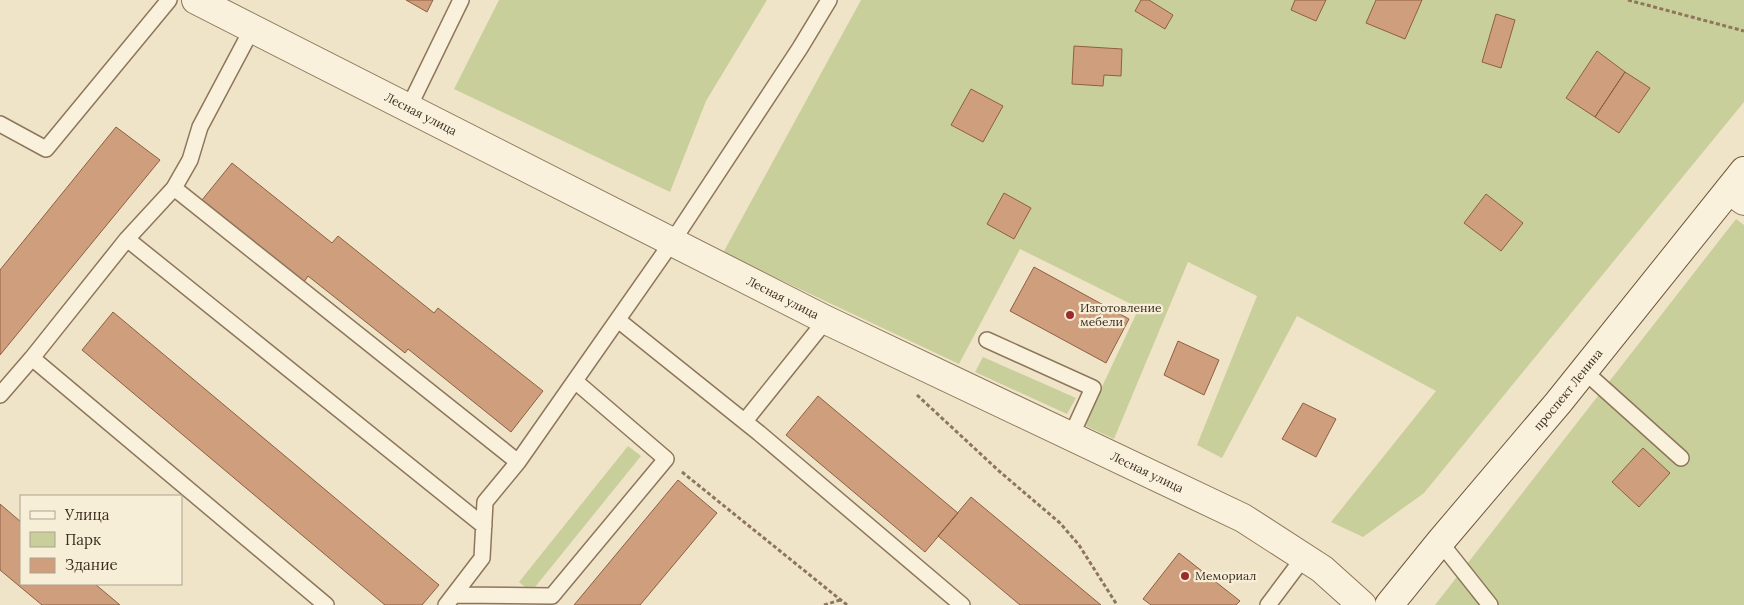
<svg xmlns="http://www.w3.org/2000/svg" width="1744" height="605" font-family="Lora,serif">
<rect width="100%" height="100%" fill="#f0e4c8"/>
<!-- green -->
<path fill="#c9cf9b" d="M499 0H767L706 101 670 192 454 89Z
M861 0H1744V102L1424 493 1363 537 1331 522 1436 391 1297 316 1222 458 1197 445 1257 296 1188 262 1114 439 1084 425 1139 308 1020 249 959 364 723 253Z
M1736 219 1744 225V605H1435Z
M983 357 1076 398 1067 414 975 372Z
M628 446 641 456 531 592 519 582Z"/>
<!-- building -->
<path fill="#cf9f7d" stroke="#8d5f41" d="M406 0H433L427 12Z
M1141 0H1149L1173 15 1165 29 1135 11Z
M1295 0H1326L1316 21 1291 10Z
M1376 0H1422L1405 39 1366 23Z
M1496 14 1515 20 1501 68 1482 62Z
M1074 46 1122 49 1121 76 1104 75 1103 86 1072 84Z
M1597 51 1625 72 1595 117 1566 98Z
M1625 72 1650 88 1619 133 1595 117Z
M971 89 1003 106 983 142 951 125Z
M116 127 160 160 0 355V270Z
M232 163 332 243 338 236 434 313 438 308 543 391 511 432 408 349 405 353 308 276 304 282 202 200Z
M1004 193 1031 208 1014 239 987 224Z
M1486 194 1523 223 1501 251 1464 223Z
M1034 267 1129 319 1106 363 1010 311Z
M113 312 439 585 422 605H385L82 350Z
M1178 341 1219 360 1204 395 1164 375Z
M818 396 958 513 925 552 786 435Z
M1303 403 1336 419 1316 457 1282 439Z
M1643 448 1670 473 1639 507 1612 482Z
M678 480 717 513 640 605H574Z
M971 497 1101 605H1020L938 536Z
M0 504 21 522V584H95L120 605H42L0 570Z
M1179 553 1240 601 1236 605H1151L1143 599Z"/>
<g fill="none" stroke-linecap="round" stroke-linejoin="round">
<!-- lane casing -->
<g stroke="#8d765c" stroke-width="18">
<path id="lane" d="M408 109 461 0
M0 124 46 149 169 0
M174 188 518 462
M127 239 484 526
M618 320 759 433 962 605
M987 340 1093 388 1071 436
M32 358 326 605
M1583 370 1681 458
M0 395 32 358 127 239 174 188 190 160 200 127 252 29
M745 421 826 320
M1440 542 1490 605
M455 595 552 596 666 459 575 381
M446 605 482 558 485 502 518 462 672 242 800 48 829 0
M1268 605 1304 557"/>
</g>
<!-- street casing -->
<g stroke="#8d765c" stroke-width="30">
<g id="street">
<path id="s1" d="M196 0 826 320 1243 518 1322 569 1362 605"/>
<path d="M1729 190 1744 201"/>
</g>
</g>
<!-- secondary casing -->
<g stroke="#6f573f" stroke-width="30">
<g id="secondary">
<path id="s2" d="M1389 605 1440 542 1558 403 1744 171"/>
</g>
</g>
<!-- path -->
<path stroke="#8d765c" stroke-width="3" stroke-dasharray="4 2.5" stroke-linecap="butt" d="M1628 0 1744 31
M917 395 999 471 1060 523 1079 545 1117 605
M682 472 847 605
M824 605 840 600"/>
<!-- lane -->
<use href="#lane" stroke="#faf1dc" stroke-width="15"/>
<!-- street -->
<use href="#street" stroke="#faf1dc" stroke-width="28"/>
<!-- secondary -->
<use href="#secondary" stroke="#faf1dc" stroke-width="28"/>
</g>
<!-- markers -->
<g fill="#9e2a2b" stroke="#f7eed8" stroke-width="2">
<circle cx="1070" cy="315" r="5"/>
<circle cx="1185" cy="576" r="5"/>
</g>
<g text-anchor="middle" stroke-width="4.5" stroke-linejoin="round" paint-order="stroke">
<!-- street labels -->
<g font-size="12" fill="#3d2e20" stroke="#f7eed8">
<text dy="4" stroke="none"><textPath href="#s1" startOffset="252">Лесная улица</textPath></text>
<text dy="4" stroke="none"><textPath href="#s1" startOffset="658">Лесная улица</textPath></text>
<text dy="4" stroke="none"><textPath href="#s2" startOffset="280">проспект Ленина</textPath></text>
<text dy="4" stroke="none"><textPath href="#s1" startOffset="1062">Лесная улица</textPath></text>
</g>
<!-- poi labels -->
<g font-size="12" fill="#3d2e20" stroke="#f7eed8" text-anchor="start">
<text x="1080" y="312">Изготовление<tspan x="1080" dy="14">мебели</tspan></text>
<text x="1195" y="580">Мемориал</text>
</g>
</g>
<!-- legend -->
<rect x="20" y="495" width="162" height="90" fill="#f7eed8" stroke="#ada18e"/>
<rect x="30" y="511" width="25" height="8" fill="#faf1dc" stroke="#ada18e"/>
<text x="65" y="520" font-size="15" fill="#3d2e20">Улица</text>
<rect x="30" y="532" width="25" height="15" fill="#c9cf9b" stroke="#ada18e"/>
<text x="65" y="545" font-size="15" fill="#3d2e20">Парк</text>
<rect x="30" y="558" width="25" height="15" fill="#cf9f7d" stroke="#ada18e"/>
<text x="65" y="570" font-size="15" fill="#3d2e20">Здание</text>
</svg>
